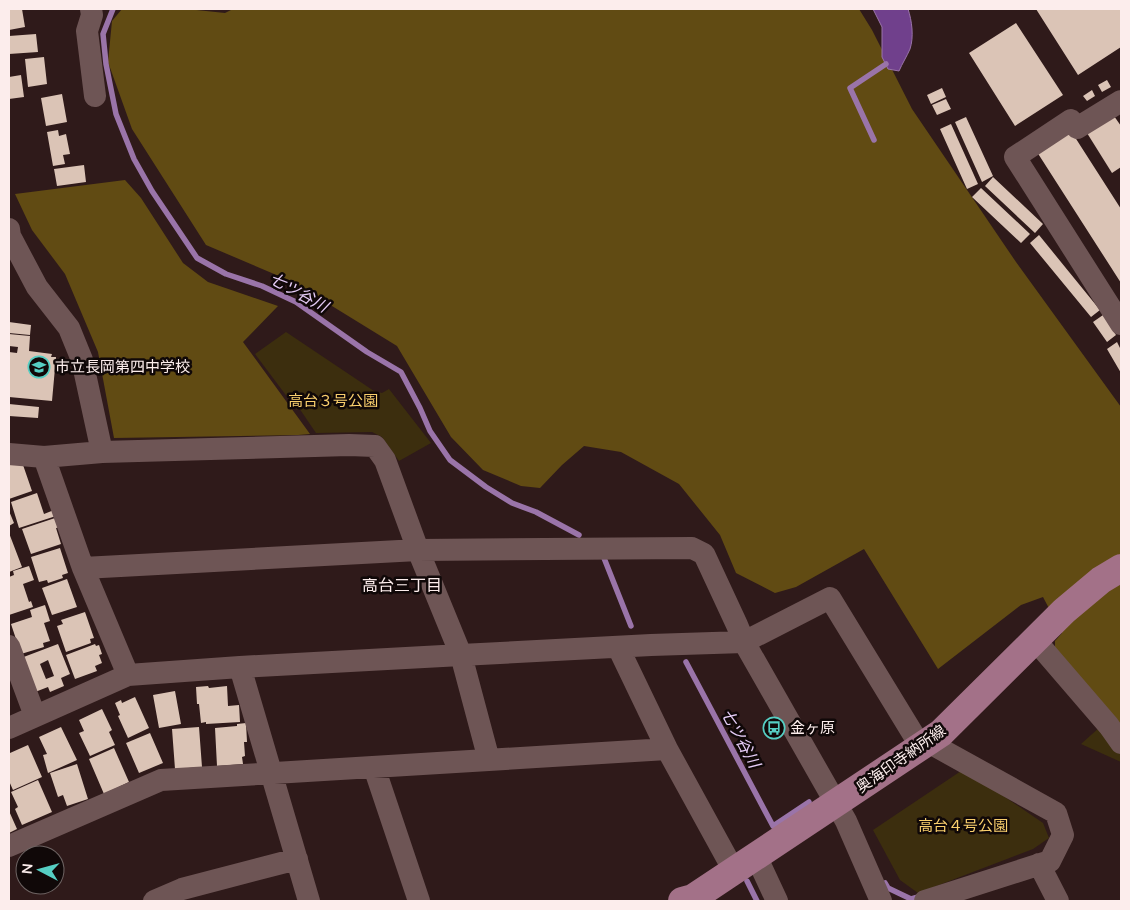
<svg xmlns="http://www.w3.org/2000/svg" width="1130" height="910" font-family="Mulish,'Noto Sans JP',sans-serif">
<rect width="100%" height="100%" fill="#2f1a1a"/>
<!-- green -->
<path fill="#3c2e0e" d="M286 332 374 391 382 393 389 389 431 443 399 461 382 437 372 432 316 433 299 408 297 410 255 354Z
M1100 727 1121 750V762L1081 744Z
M964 769 1043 823 1049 838 1033 849 918 893 900 880 873 830Z"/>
<!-- forest -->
<path fill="#614b13" d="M122 9H187L225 13 233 9H859L872 30 912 109 1016 262 1121 407V726L1055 652V641L1062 633 1043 597 1021 605 938 669 864 549 796 587 775 593 736 573 720 535 679 484 621 452 584 446 562 465 540 488 521 486 483 470 451 437 397 346 293 282 206 245 132 129 108 62 112 21Z
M125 180 141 198 183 263 208 282 278 306 243 342 310 434 298 435 114 438 98 352 65 274 32 230 15 194Z"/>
<!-- water -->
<path fill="#70408c" stroke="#9a74a9" d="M873 9H908C912 21 914 37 910 49 907 56 902 64 899 71L888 69 882 57V27Z"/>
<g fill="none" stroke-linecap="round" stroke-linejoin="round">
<!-- stream -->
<path stroke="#9a74a9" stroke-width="5.5" d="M113 9 103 34 106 64 116 114 134 159 152 191 197 258 226 274 262 286 296 302 367 352 401 372 420 408 430 431 450 460 486 487 512 503 536 512 579 535
M874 140 850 88 886 64
M604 558 631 626
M686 662 773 826 809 802
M747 881 757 901
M885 883 888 888 911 899 922 896"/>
</g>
<!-- building -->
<path fill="#dbc4b6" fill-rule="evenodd" d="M9 9H22L25 27 9 30Z
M1036 9H1121V47L1078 75Z
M1016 23 1063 95 1015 126 969 53Z
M36 34 38 52 9 54V36Z
M44 57 47 84 28 87 25 59Z
M21 75 24 97 9 99V77Z
M1107 80 1111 87 1102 92 1098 85Z
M942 88 946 97 931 104 927 95Z
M1092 90 1095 96 1087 101 1083 96Z
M62 94 67 122 46 126 41 98Z
M946 99 951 109 937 115 932 105Z
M1114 116 1121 126V167L1112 173 1087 133Z
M966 117 993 176 982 182 955 122Z
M951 124 978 184 967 189 940 129Z
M58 130 59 136 66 134 70 154 63 155 65 164 53 166 47 132Z
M1071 131 1121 209V283L1037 152Z
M84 165 86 182 57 186 54 169Z
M993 177 1043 224 1035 233 985 186Z
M981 188 1030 234 1021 243 972 197Z
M1039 235 1100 310 1091 317 1030 243Z
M1103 315 1116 335 1107 342 1093 322Z
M9 322 31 325 30 335 9 333Z
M9 334 30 336 29 351 52 354 51 357H56L52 401 9 397V352L17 353 18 347 9 346Z
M1117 342 1121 350V373L1107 349Z
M9 404 39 407 38 418 9 416Z
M9 461 22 462 32 491 9 499Z
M37 493 44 514 54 510 56 516 19 528 11 502Z
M9 511 14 523 9 526Z
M58 517 61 527 56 528 61 544 31 554 22 529Z
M9 533 22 567 9 572Z
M60 548 68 573 62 575 63 578 48 583 47 580 39 582 31 557Z
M29 566 34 580 23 584 29 602 31 601 33 607 9 615V577L14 575 13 571Z
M67 579 77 607 52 615 42 588Z
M45 605 50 621 44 623 50 641 43 643 44 647 21 654 11 624 32 617 30 610Z
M85 612 94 638 90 639 91 643 66 652 57 626 63 624 61 620Z
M58 644 70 674 61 678 64 686 50 692 48 687 35 692 21 658ZM48 660 54 676 46 679 40 664Z
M95 644 96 646 99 645 102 654 99 655 102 663 95 666 97 671 75 679 66 655Z
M208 686 209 688 227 686 228 706 239 705 240 722 206 724V722L201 723 199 704H197L196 687Z
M175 691 181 724 159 728 153 695Z
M135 697 149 728 128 738 118 716 120 715 115 703 121 700 122 703Z
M102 709 112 730 109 732 115 745 90 756 79 733 84 731 79 720Z
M246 723 247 742H244L245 756 242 757 243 764 217 766 215 728 237 726V724Z
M61 727 77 760 48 773 43 755 47 754 39 737Z
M199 727 202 767 175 769 172 729Z
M150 733 163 763 139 773 126 743Z
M28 745 42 777 13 790 9 781V749L10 753Z
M114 748 129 782 104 794 89 759Z
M77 764 88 799 67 806 63 795 58 797 50 773Z
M38 780 52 812 22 825 15 809 18 807 11 792Z
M9 811 17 829 9 833Z"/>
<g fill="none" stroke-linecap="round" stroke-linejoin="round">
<!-- minor -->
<path stroke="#6e5555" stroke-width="22" d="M91 9 92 15 87 31 95 96
M1121 101 1077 128 1071 120 1015 157 1121 324
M9 229 10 236 37 287 69 328 82 360 102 452
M9 454 44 457 102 452 349 445 375 446 385 460 418 550 461 655 489 760
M44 457 83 568 128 675
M83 568 418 550 692 548 704 554 737 625 744 642 846 821 881 901
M1035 640 1109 726 1121 743
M9 646 35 716
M618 647 667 749 734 871
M240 667 309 901
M9 728 128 675 240 667 461 655 651 645 744 642 830 598 921 747
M374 767 419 901
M9 846 161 780 667 749
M756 856 777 901
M1039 864 1058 901
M154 901 182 889 297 859
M925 901 1050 861 1063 835 1056 813 928 742"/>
<!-- major -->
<path stroke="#a37188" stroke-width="28" d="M682 901 693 898 941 733 1064 611 1101 580 1121 568"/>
</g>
<!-- icons -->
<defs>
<g id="school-ring" transform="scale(1.125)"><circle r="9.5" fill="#100808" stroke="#56cec3" stroke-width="1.5"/><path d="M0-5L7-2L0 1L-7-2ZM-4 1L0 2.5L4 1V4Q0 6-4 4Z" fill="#56cec3"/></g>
<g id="bus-ring" transform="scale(1.125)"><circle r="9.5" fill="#100808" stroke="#56cec3" stroke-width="1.5"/><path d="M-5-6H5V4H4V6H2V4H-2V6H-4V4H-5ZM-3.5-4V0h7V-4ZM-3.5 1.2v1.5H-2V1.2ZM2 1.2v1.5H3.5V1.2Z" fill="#56cec3"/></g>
</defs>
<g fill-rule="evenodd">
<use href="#school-ring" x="39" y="367"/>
<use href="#bus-ring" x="774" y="728"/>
</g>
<g text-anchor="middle" stroke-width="5" stroke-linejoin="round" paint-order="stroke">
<!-- poi labels -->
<g font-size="15" fill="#fcedec" stroke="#100808" text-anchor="start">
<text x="55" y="372">市立長岡第四中学校</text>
<text x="790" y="733">金ヶ原</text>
</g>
<!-- park labels -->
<g font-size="15" fill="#f9cf6d" stroke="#100808">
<text x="333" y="406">高台３号公園</text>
<text x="963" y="831">高台４号公園</text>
</g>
<!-- street labels -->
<g font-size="15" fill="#fcedec" stroke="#100808">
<text transform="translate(901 759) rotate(-35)" y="5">奥海印寺納所線</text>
</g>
<!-- water labels -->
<g font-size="16" font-style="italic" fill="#e5ccf6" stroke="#100808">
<text transform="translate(299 292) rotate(29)" y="6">七ツ谷川</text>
<text transform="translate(741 738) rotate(62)" y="6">七ツ谷川</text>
</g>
<!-- neighbourhood labels -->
<g font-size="16" fill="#fcedec" stroke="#100808">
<text x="402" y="591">高台三丁目</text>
</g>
</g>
<!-- border -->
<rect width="1130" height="910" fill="none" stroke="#fcedec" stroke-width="20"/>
<!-- north arrow -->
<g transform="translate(40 870) rotate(276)"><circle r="24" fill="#100808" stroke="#6e6463"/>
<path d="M0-4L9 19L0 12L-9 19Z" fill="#56cec3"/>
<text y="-8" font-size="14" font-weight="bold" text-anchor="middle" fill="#fcedec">N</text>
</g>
</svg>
